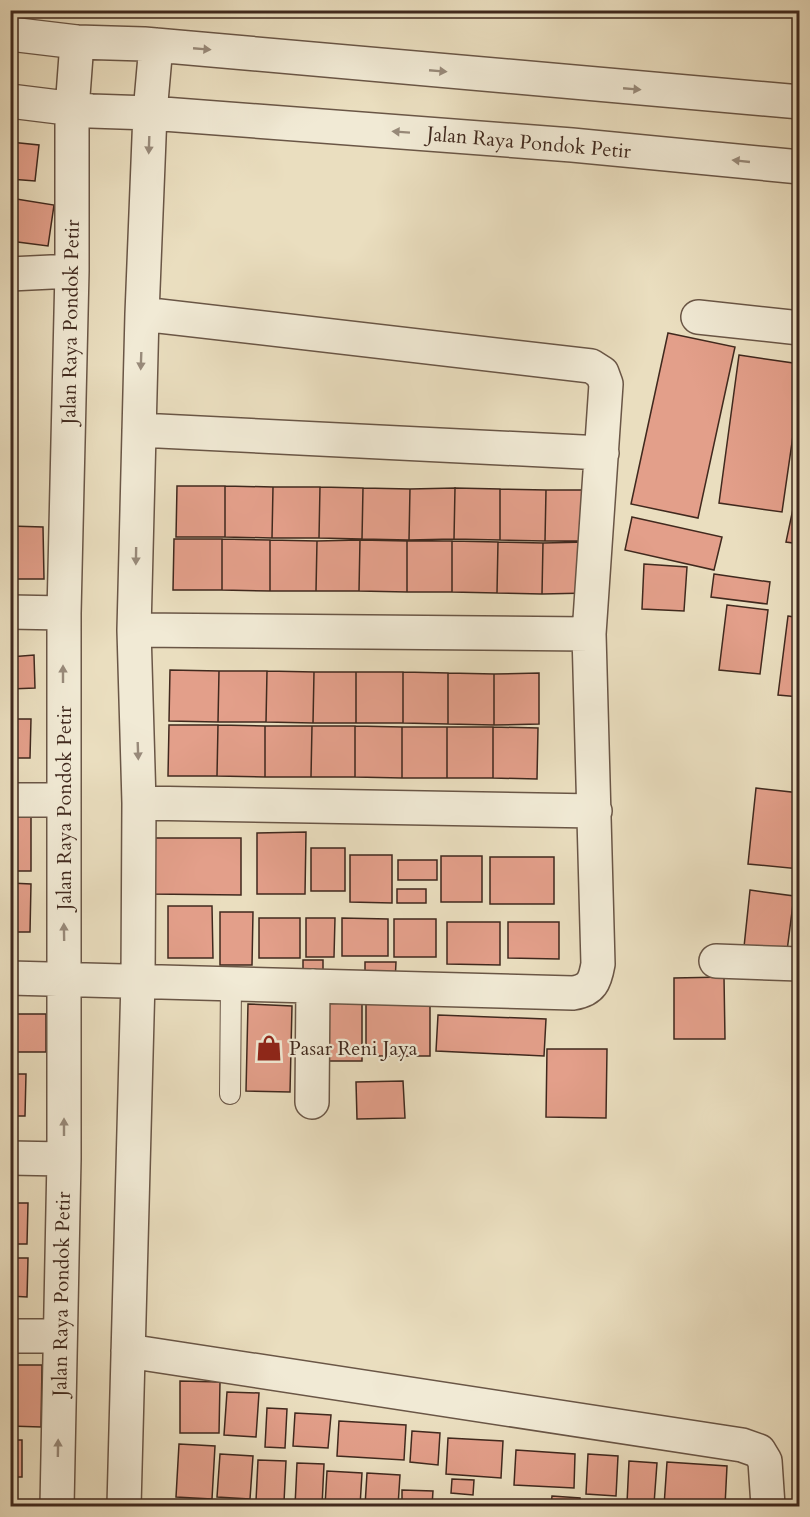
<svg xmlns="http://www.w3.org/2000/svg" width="810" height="1517" font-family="Cardo,serif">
<rect width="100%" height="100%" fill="#eadebf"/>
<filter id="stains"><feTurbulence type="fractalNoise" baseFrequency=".00333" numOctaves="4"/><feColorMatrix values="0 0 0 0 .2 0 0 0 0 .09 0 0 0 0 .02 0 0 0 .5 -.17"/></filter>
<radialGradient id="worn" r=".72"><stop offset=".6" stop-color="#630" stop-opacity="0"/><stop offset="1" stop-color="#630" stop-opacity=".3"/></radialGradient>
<!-- building -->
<path fill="#e39f8a" stroke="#40291e" stroke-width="1.5" d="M10 142 39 145 35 181 10 179Z
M10 198 54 205 48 246 10 241Z
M668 333 735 347 698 518 631 504Z
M739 355 800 364V387L782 512 719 503Z
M177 486H225V537H176Z
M225 486 273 487 272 538 225 537Z
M273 487H320L319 538H272Z
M320 487 363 488 362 539 319 538Z
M363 488 410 489 409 540 362 539Z
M455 488 454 539 409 540 410 489Z
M455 488 500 489V540L454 539Z
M500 489 546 490 545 541 500 540Z
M546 490H591L590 541H545Z
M794 504 800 505V544L786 542Z
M632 517 722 537 714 570 625 550Z
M10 526 43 527 44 579H10Z
M174 539H222V590H173Z
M222 539 270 540V591L222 590Z
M270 540 317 541 316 591H270Z
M360 540 407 541V592L359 591Z
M360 540 359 591H316L317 541Z
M407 541H452V592H407Z
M452 541 498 542 497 593 452 592Z
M498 542 543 543 542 594 497 593Z
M588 542V593L542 594 543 543Z
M644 564 687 567 684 611 642 609Z
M714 574 770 582 767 604 711 597Z
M727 605 768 610 760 674 719 670Z
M788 616 800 618V697L778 695Z
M34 655 35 688 10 689V657Z
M170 670 219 671 218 722 169 721Z
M219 671H267L266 722H218Z
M267 671 314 672 313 723 266 722Z
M314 672H356V723H313Z
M356 672H403V723H356Z
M403 672 448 673V724L403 723Z
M448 673 494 674V725L448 724Z
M539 673V724L494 725V674Z
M10 719H31L30 758H10Z
M169 725H218L217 776H168Z
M218 725 265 726V777L217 776Z
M265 726H312L311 777H265Z
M312 726H355V777H311Z
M355 726 402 727V778L355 777Z
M402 727H447V778H402Z
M447 727H493V778H447Z
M493 727 538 728 537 779 493 778Z
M756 788 800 793V869L748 864Z
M10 807H31V871H10Z
M306 832 305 894H257V833Z
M151 838H241V895L150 894Z
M311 848H345V891H311Z
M350 855H392V903L350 902Z
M441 856H482V902H441Z
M490 857H554V904H490Z
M398 860H437V880H398Z
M10 883 31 884 30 932H10Z
M397 889H426V903H397Z
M750 890 794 896 787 951 744 947Z
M168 906H212L213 958H168Z
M220 912H253L252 965H220Z
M259 918H300V958H259Z
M306 918H335L334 957H306Z
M342 918 388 919V956H342Z
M394 919H436V957H394Z
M447 922H500V965L447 964Z
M508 922H559V959L508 958Z
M303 960H323V978H303Z
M365 962H396L395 983H365Z
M724 977 725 1039H674V978Z
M321 1002H362V1061H322Z
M430 1003V1056H366V1004Z
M248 1004 292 1006 290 1092 246 1091Z
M10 1014H46V1052H10Z
M438 1015 546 1019 544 1056 436 1051Z
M547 1049H607L606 1118 546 1117Z
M10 1074H26L25 1116H10Z
M403 1081 405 1118 357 1119 356 1082Z
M10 1203H28L27 1244H10Z
M10 1258H28L27 1297 10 1296Z
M10 1365H42L41 1427 10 1426Z
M180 1381 220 1382 219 1433H180Z
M227 1392 259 1393 256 1437 224 1435Z
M267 1408 287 1409 285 1448 265 1447Z
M295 1413 331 1415 328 1448 293 1446Z
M339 1421 406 1425 404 1460 337 1456Z
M412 1431 440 1433 438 1465 410 1462Z
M448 1438 503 1441 501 1478 446 1474Z
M10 1440H22V1477H10Z
M179 1444 215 1446 212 1499 176 1497Z
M516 1450 575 1454 574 1488 514 1485Z
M220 1454 253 1456 250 1499 217 1497Z
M588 1454 618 1456 616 1496 586 1494Z
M258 1460 286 1461 284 1502 256 1501Z
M629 1461 657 1463 654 1504 627 1503Z
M667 1462 727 1466 725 1506H664Z
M297 1463 324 1464 322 1506H295Z
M327 1471 362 1473 360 1506H325Z
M367 1473 400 1475 398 1506H365Z
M452 1479 474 1480 473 1495 451 1493Z
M402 1490 433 1491 432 1506H402Z
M552 1496 580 1498 579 1506H551Z
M586 1502 615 1503 614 1506H586Z"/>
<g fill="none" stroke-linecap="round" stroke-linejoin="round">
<!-- lane casing -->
<g stroke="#6a5646" stroke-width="22">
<path id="lane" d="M230 1094 231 983"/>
</g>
<!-- street casing -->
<g stroke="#6a5646" stroke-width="36">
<path id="street" d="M10 34 77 42 144 44 800 102
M10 101 91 111 150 113 572 145 800 167
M10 274 72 271
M698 317 800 328
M139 430 602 453
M10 612 64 613
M134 630 589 634
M10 800H63
M139 803 595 811
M716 961 800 964
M10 978 573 993C592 990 595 981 598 964L589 634 606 384 602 373 591 366 142 314
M312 1102 313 986
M10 1158 64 1159
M10 1336H60
M128 1351 742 1445 759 1451 765 1461 768 1506
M57 1506 64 1159V613L72 271V109L77 42
M124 1506 138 980 139 803 134 630 142 314 150 113 156 45"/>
</g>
<!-- lane -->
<use href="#lane" stroke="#f1ead5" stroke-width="20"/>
<!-- street -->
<use href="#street" stroke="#f1ead5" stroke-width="33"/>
</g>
<!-- one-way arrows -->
<defs><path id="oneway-solid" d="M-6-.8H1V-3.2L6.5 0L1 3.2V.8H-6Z" transform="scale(1.5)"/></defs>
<g fill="#988a7a">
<use href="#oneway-solid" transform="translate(202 49) rotate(5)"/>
<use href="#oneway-solid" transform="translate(438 71) rotate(5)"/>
<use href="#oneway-solid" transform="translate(632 89) rotate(5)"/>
<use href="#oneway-solid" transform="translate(401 132) rotate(-176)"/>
<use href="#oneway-solid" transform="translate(149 145) rotate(92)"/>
<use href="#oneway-solid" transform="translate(741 161) rotate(-174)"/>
<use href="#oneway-solid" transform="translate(141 361) rotate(92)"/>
<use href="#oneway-solid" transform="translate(136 556) rotate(91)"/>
<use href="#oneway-solid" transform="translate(63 674) rotate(-90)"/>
<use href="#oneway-solid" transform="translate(138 751) rotate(88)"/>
<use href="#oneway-solid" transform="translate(64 932) rotate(-91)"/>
<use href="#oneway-solid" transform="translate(64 1127) rotate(-90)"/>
<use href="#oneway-solid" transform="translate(58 1448) rotate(-89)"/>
</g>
<!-- icons -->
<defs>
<g id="shop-bare" transform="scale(2.07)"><path d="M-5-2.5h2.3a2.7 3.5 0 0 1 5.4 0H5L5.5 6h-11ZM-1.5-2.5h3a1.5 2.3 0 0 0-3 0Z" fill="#8f2418" stroke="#f1ead5" stroke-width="2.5" paint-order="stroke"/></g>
</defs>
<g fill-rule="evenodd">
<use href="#shop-bare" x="269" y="1048"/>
</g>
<g text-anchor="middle" stroke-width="4.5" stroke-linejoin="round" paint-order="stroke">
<!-- street labels -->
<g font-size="20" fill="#40291e" stroke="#f1ead5">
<text transform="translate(529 142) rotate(5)" y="7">Jalan Raya Pondok Petir</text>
<text transform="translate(70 322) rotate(-89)" y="7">Jalan Raya Pondok Petir</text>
<text transform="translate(64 808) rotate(-90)" y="7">Jalan Raya Pondok Petir</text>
<text transform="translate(61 1294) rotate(-89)" y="7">Jalan Raya Pondok Petir</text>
</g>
<!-- poi labels -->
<g font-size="20" fill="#40291e" stroke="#f1ead5" text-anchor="start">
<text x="289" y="1055">Pasar Reni Jaya</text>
</g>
</g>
<!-- margin -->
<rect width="810" height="1517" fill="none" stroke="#eadebf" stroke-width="36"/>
<rect x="12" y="12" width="786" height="1493" fill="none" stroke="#40291e" stroke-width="3"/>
<rect x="18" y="18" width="774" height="1481" fill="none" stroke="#40291e" stroke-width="1.5"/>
<rect width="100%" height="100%" filter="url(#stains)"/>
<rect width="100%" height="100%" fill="url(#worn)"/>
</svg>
